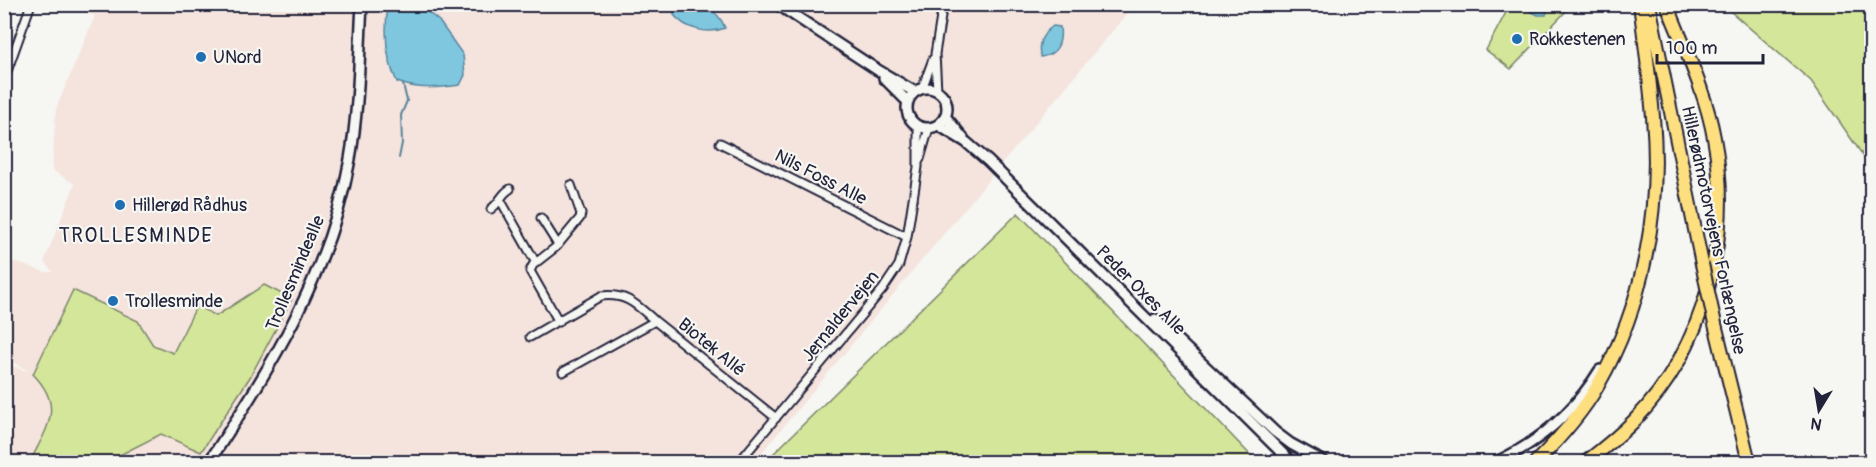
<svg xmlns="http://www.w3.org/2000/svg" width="1876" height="467" font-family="Pangolin,sans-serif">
<rect width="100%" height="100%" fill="#f6f6f2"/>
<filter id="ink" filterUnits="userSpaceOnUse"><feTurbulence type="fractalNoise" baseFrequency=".0167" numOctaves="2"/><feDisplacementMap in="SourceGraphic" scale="12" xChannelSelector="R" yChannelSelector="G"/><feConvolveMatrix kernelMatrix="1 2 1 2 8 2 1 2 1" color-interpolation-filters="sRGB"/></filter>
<g filter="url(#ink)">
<!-- built -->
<path fill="#f5e3dd" d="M68 5H1134L754 462H5V364L30 372 5 357V259L45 272H53L44 262 75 184 52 170 56 109 95 16Z"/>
<!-- green -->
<path fill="#d3e69a" stroke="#7a846a" stroke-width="1.5" d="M1510 5H1566L1569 8 1511 69 1486 50Z
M1723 5H1871V167L1811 81Z
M1018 213 1257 462H765Z
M264 285 292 299 250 377 201 452 161 434 106 462H30C47 427 65 407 33 374L73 290 138 321 153 345 173 353 197 305 216 316Z"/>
<!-- water -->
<path fill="#7ec7df" stroke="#59859d" stroke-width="1.5" d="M388 5H419L439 21 463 55 465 75 460 85C438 88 418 90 397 82 385 57 384 32 388 5Z
M679 5C699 4 717 6 725 28 708 35 685 29 674 15V9Z
M1525 5H1546L1548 8 1546 15H1538L1526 9Z
M1053 26 1060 27C1062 43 1057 55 1041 57 1036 45 1043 33 1053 26Z"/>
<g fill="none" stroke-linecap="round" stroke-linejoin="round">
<!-- stream -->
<path stroke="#59859d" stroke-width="2" d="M399 158 402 143 401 115 407 101 403 84"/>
<!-- street casing -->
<g stroke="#22223b" stroke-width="11">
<path id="street" d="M4 80 31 4
M922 89 933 59
M937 90 935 54 943 4
M720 143 907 237
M920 159 929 128
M501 201 536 263
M491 209C500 203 501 194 510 189
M541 218 558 245
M559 322 530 271 533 265 556 247 580 218 581 214 571 185
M530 337 601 296C627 293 637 305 655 321
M563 372 655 321 776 418
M739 462 883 289 899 265 907 237 918 167V126"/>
</g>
<!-- secondary casing -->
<g stroke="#22223b" stroke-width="14">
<path id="secondary" d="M777 4 876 69 915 92
M884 78 908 102
M907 108a20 20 0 1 1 40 0a20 20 0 1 1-40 0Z
M945 116 963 138
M938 125 966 142 988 161 1291 462
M1155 319 1275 432 1291 444 1324 462
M209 462C271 367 330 273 350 159 359 108 359 56 362 4
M1496 462C1540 442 1575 411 1600 370"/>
</g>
<!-- highway casing -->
<g stroke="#22223b" stroke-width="16">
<path id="highway" d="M1649 4 1702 264
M1715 324 1749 462
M1536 462C1559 439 1582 414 1598 385 1644 305 1661 209 1653 117 1650 80 1645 42 1640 4
M1586 462C1603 449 1619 436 1634 421 1705 348 1733 237 1714 138 1706 92 1684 48 1667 4"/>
</g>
<!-- street -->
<use href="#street" stroke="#f6f6f2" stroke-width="7"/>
<!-- secondary -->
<use href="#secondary" stroke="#f6f6f2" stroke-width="9"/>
<!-- highway -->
<use href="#highway" stroke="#fedf80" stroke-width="12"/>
<!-- highway-bridge casing -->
<g stroke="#22223b" stroke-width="16" stroke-linecap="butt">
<path id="highway-bridge" d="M1702 264 1715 324"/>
</g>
<!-- highway-bridge -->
<use href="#highway-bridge" stroke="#fedf80" stroke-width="12"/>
</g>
</g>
<!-- markers -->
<g fill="#1f6fb2" stroke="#f6f6f2" stroke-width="2">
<circle cx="1517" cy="39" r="6"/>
<circle cx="201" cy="57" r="6"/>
<circle cx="120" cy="205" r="6"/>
<circle cx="113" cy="301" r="6"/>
</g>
<g text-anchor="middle" stroke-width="4.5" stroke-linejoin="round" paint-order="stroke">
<!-- poi labels -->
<g font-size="18" fill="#22223b" stroke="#f6f6f2" text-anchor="start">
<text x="1529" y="45">Rokkestenen</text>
<text x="213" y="63">UNord</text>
<text x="132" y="211">Hillerød Rådhus</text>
<text x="125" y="307">Trollesminde</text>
</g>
<!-- street labels -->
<g font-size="18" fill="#22223b" stroke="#f6f6f2">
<text transform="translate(821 177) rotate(27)" y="6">Nils Foss Alle</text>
<text transform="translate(1714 230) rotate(78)" y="6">Hillerødmotorvejens Forlængelse</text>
<text transform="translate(295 273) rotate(-67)" y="6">Trollesmindealle</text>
<text transform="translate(1141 290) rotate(45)" y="6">Peder Oxes Alle</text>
<text transform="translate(840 316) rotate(-51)" y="6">Jernaldervejen</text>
<text transform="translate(712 347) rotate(39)" y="6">Biotek Allé</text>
</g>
<!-- neighbourhood labels -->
<g font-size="20" letter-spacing="1.5" fill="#22223b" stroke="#f6f6f2">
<text x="136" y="242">TROLLESMINDE</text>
</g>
</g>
<!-- margin -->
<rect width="1876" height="467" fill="none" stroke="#f6f6f2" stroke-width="24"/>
<rect x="12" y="12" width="1852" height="443" fill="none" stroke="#22223b" stroke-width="2" filter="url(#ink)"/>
<!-- north arrow -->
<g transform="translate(1819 410) rotate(191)" stroke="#f6f6f2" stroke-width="4.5" paint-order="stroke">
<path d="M0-4.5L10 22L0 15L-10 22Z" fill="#22223b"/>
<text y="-9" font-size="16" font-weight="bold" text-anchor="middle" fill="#22223b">N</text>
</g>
<!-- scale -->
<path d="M1657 54v9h106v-9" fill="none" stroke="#22223b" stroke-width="3"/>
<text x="1666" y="54" font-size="18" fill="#22223b" stroke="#f6f6f2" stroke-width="4.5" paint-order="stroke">100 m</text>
</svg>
